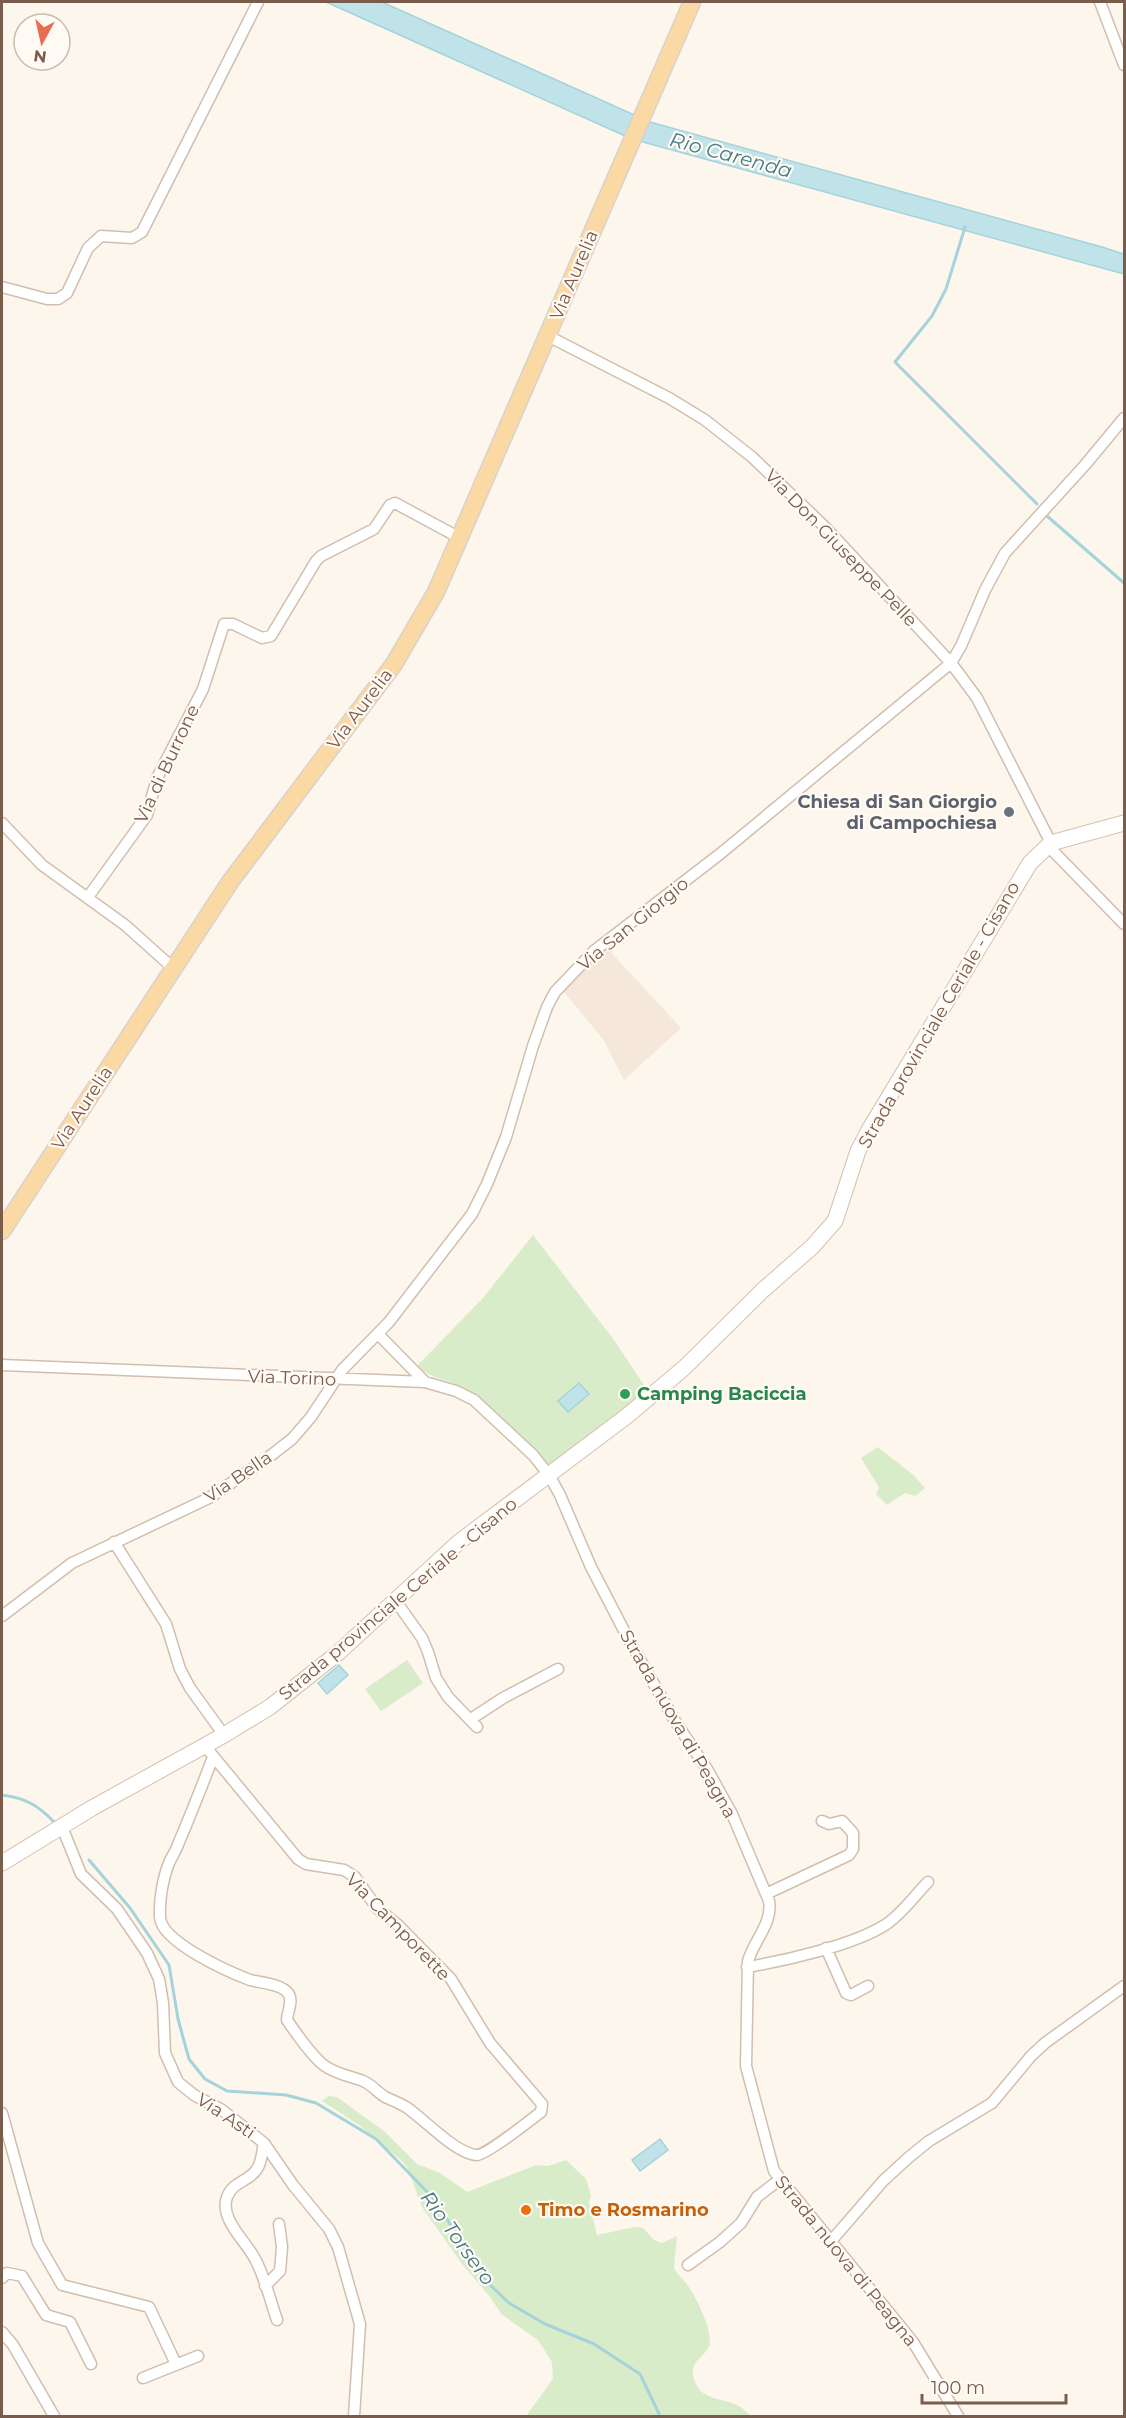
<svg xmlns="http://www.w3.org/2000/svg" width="1126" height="2418" font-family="Montserrat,sans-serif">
<rect width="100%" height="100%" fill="#fdf6ec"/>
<!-- residential -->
<path fill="#f5e8da" d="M606 947 681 1028 624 1080 603 1039 563 991Z"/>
<!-- green -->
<path fill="#d8ecc9" d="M533 1235 614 1340 648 1391 551 1467C532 1443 489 1404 463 1388 447 1378 432 1380 417 1366L483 1298Z
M878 1447C895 1462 911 1470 925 1488L915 1496 905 1493 887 1505 876 1494 879 1487 861 1458Z
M407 1660 423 1683 381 1711 365 1689Z
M329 2096 337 2097 385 2132 417 2164 440 2173 467 2192 536 2165 548 2166 566 2160 586 2179 591 2195 589 2203 597 2235 635 2227 643 2228 654 2240 662 2243 677 2236 674 2269C677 2274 682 2278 686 2283 695 2295 714 2331 709 2346 703 2360 687 2361 695 2382 704 2406 735 2394 750 2416H526L553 2379 552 2362 538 2340 501 2314 491 2298 462 2264 422 2207 407 2167 401 2160 359 2125 322 2101Z"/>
<!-- water -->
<path fill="#bfe3e8" stroke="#a5d3da" stroke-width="1.5" d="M326 2H382L650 122 1102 247 1124 254V274L643 142 623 135Z
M579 1383 589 1394 568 1412 558 1401Z
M339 1665 348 1675 327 1694 318 1683Z
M660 2139 668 2150 640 2171 632 2160Z"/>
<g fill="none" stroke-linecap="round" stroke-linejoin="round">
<!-- stream -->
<path stroke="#a5d3da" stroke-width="3" d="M965 227 946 289 932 316 895 362 1037 504
M1047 516 1124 583
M2 1795C25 1798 38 1805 54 1822
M89 1860 130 1908 169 1965 178 2019 189 2059 205 2079 227 2091 286 2095 316 2103 376 2139 435 2200 485 2280 509 2303 545 2324 594 2344 640 2374 660 2416"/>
<!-- street casing -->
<g stroke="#d1beb0" stroke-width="13">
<path id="street" d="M1100 2 1124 65
M2 287 47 299H58L67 293 88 248 101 236 132 238 142 232 258 2
M548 336 669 398 705 420 752 457 826 528 951 663 977 698 1051 843 1053 851 1124 924
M2 823 42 865 125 925 173 968
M88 897 147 815 157 778 203 689 224 624H233L262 638 271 636 316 561 321 556 374 529 390 505 395 503 460 538
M378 1334 425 1382
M2 1365 425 1382 456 1391 474 1400 533 1455 549 1475 560 1495 591 1567 631 1644 675 1721 707 1769 732 1814 769 1901C773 1923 754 1940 748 1961L746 2066 774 2171 913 2342 958 2416
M114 1542 166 1624 180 1669 190 1688 224 1735
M395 1600 422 1638 428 1652 436 1678 448 1697 477 1727
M2 1616 72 1563 209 1498 265 1460 292 1439 311 1417 342 1370 389 1322 472 1214 487 1184 506 1137 533 1046 547 1007 555 992 594 951 720 854 951 663 961 646 985 590 1005 553 1085 465 1124 418
M471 1719 503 1698 558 1669
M204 1745 298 1859 306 1864 344 1870 355 1877 377 1908 398 1925 451 1979 490 2043 542 2104 541 2112C532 2119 485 2156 477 2155 457 2155 423 2118 406 2107 399 2103 392 2100 385 2097 377 2092 371 2084 363 2081 350 2076 336 2074 325 2066 312 2057 296 2033 287 2020 287 2012 294 2001 288 1993 281 1984 262 1983 250 1980 229 1972 161 1942 160 1917 159 1900 163 1878 169 1863 172 1856 177 1849 179 1842 191 1814 202 1786 213 1757
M62 1827 81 1874 117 1909 147 1953 159 1979 163 2003 165 2053 178 2082 194 2095 222 2110 264 2143 293 2185 329 2229 338 2247 360 2324 354 2416
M766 1894 849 1855 853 1849V1833L842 1821 829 1824 822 1821
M826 1948 846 1993 851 1995 868 1986
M747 1967C784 1961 854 1945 885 1925 901 1915 915 1895 928 1882
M2 2113 38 2243 62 2285 149 2307 176 2364
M264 2143C262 2151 262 2162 257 2169 249 2182 233 2181 227 2197 219 2219 246 2241 255 2259 265 2277 270 2300 277 2320
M832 2240 883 2181 908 2158 929 2141 992 2103 1031 2056 1045 2043 1124 1986
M688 2265 720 2242 741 2223 757 2197 779 2180
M2 2278 7 2273 22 2276 46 2315 70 2322 91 2364
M265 2286 280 2271 282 2247 279 2224
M2 2332 13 2345 54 2416
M143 2378 198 2356"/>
</g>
<!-- secondary casing -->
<g stroke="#d6c0b0" stroke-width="17">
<path id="secondary" d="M2 1863 92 1808 224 1735 270 1707 338 1653 459 1542 627 1416 684 1368 763 1290 812 1247 835 1221 858 1151 869 1130 1030 863 1051 843 1124 823"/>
</g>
<!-- primary casing -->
<g stroke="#dad1cd" stroke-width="19">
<path id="primary" d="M2 1231 230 882 394 664 436 592 692 2"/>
</g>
<!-- street -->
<use href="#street" stroke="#fff" stroke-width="10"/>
<!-- secondary -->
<use href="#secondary" stroke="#fff" stroke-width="15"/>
<!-- primary -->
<use href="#primary" stroke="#fbd9a5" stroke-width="16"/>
</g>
<!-- markers -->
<circle fill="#6b7280" stroke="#fffaf3" stroke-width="2" cx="1009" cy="812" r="6"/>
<circle fill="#2e9e5b" stroke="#fffaf3" stroke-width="2" cx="625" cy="1394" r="6"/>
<circle fill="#e8710a" stroke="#fffaf3" stroke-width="2" cx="526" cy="2210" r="6"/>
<g text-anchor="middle" stroke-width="4.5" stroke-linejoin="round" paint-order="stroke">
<!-- street labels -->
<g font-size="18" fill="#7a5c4d" stroke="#fffaf3">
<text transform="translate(574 275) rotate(-67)" y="6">Via Aurelia</text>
<text transform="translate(841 548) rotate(46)" y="6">Via Don Giuseppe Pelle</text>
<text transform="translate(360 709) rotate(-53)" y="6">Via Aurelia</text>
<text transform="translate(167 764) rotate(-65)" y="6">Via di Burrone</text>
<text transform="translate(633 924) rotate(-39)" y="6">Via San Giorgio</text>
<text transform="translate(939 1015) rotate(-60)" y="6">Strada provinciale Ceriale - Cisano</text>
<text transform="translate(82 1108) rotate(-57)" y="6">Via Aurelia</text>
<text transform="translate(292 1378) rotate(2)" y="6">Via Torino</text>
<text transform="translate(238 1477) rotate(-34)" y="6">Via Bella</text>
<text transform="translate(398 1599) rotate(-40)" y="6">Strada provinciale Ceriale - Cisano</text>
<text transform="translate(678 1724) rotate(60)" y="6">Strada nuova di Peagna</text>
<text transform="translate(398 1927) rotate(46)" y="6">Via Camporette</text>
<text transform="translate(226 2116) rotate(34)" y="6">Via Asti</text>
<text transform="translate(846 2261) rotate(51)" y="6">Strada nuova di Peagna</text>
</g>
<!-- worship labels -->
<g font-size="18" font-weight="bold" fill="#5b616d" stroke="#fffaf3" text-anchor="end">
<text x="997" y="808">Chiesa di San Giorgio<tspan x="997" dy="21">di Campochiesa</tspan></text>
</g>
<!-- leisure labels -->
<g font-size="18" font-weight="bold" fill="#27864d" stroke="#fffaf3" text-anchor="start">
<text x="637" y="1400">Camping Baciccia</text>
</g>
<!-- food labels -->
<g font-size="18" font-weight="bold" fill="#c56008" stroke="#fffaf3" text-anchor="start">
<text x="538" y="2216">Timo e Rosmarino</text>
</g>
<!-- water labels -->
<g font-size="20" font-style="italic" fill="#437c86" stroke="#fffaf3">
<text transform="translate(731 155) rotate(15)" y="7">Rio Carenda</text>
<text transform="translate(458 2238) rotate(54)" y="7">Rio Torsero</text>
</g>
</g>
<!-- border -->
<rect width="1126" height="2418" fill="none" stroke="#7a5c4d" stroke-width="6"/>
<!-- north arrow -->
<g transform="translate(42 42) rotate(188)"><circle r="28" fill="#fffaf3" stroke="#cabbb1" stroke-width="1.5"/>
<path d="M0-4.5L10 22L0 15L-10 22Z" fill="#e76f51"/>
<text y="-9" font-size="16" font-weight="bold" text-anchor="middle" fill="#7a5c4d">N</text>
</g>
<!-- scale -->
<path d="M922 2394v9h144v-9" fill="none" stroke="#7a5c4d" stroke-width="3"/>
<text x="931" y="2394" font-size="18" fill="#7a5c4d" stroke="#fffaf3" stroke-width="4.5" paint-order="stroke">100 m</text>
</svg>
